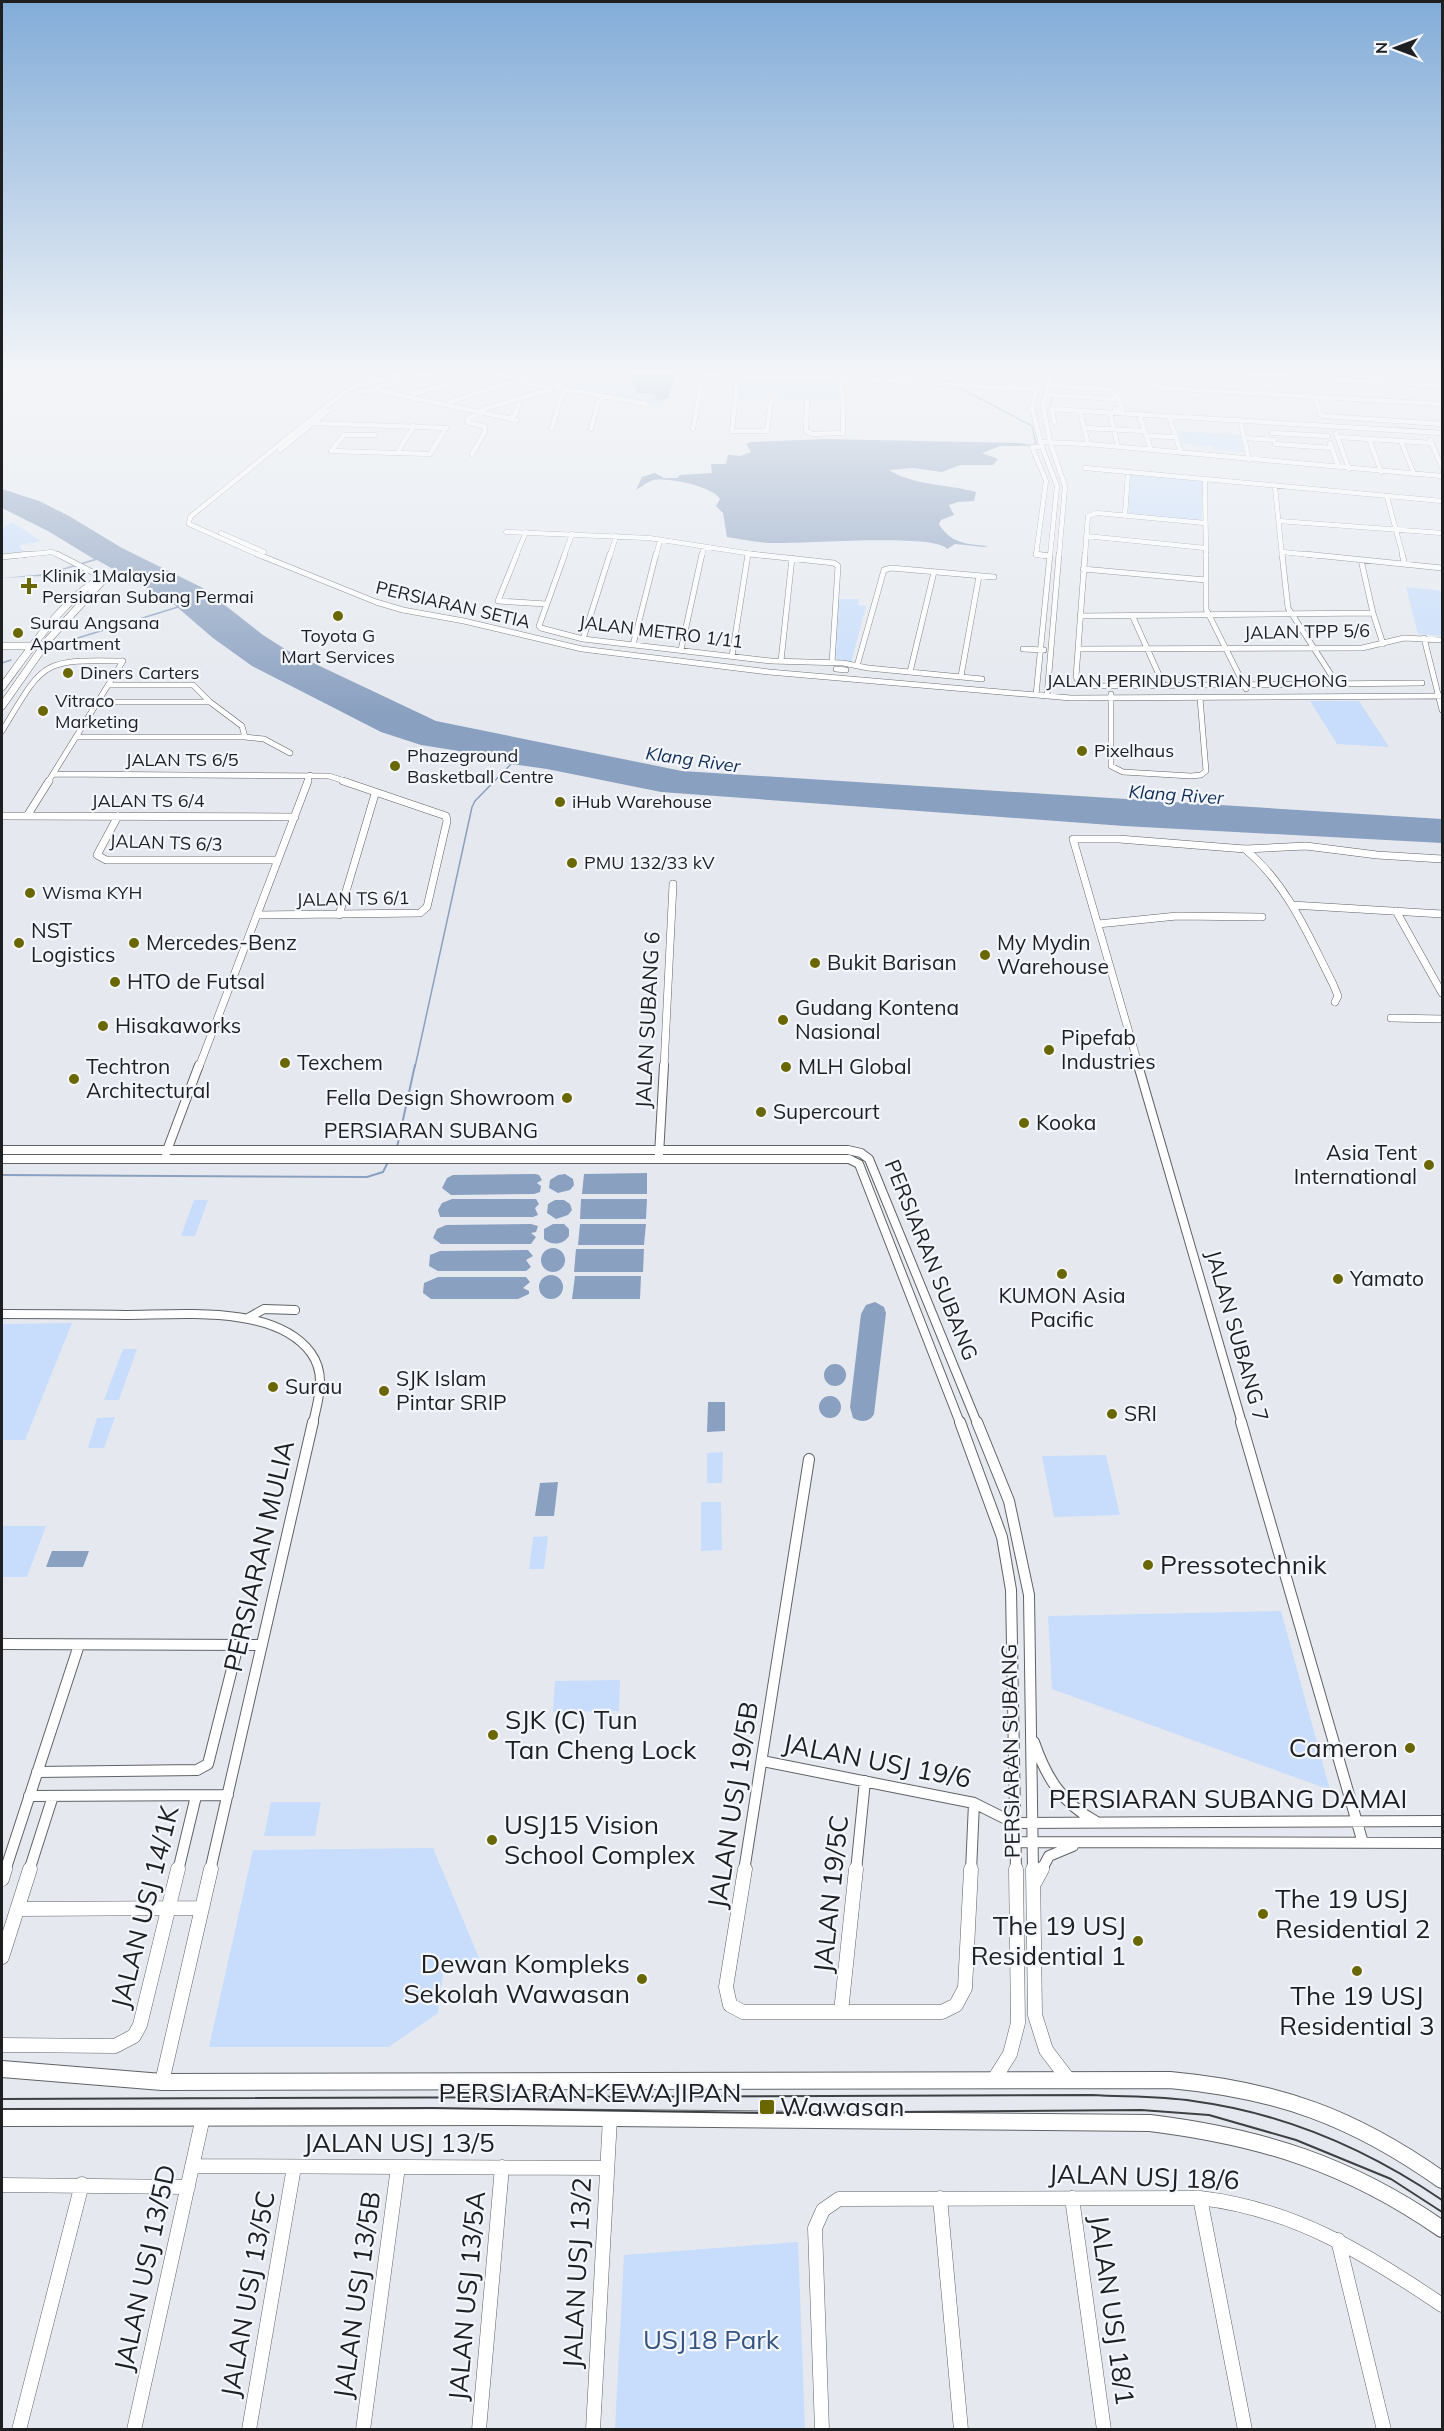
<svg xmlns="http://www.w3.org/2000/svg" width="1444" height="2431" font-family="Mulish,sans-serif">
<rect width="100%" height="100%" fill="#e5e9ef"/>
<!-- green -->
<path fill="#c7ddfb" d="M574 374H673L668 399 663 406 561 386Z
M739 378 838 380V401L778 399 777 395H765V399L736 398Z
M1178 431 1240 435 1243 452 1213 450V446L1182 444Z
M1131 474 1202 481V521L1128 514Z
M12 522 41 541 20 545 23 553 2 555V529Z
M1406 587 1442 591V636L1418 634Z
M839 599H859L858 605 866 606 851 663 841 662 836 658Z
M1310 701H1359L1389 747 1337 744Z
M194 1200H208L195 1236H181Z
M72 1323 25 1440H2V1324Z
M123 1349H137L119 1400H104Z
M115 1417 104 1448H88L97 1418Z
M723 1452 722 1483H707V1453Z
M1106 1455 1120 1515 1054 1517 1042 1456Z
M701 1502H721L722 1550 701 1551Z
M2 1526H46L27 1577H2Z
M548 1536 544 1569H529L533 1537Z
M1281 1611 1330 1790 1052 1689 1048 1616Z
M620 1680 619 1711 553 1712 555 1681Z
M271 1802H321L315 1836H264Z
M433 1848 482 1965 444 1966 438 2013 389 2047H209L253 1850Z
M798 2242 805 2429H615L624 2255Z"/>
<!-- water -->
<path fill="#8aa0c0" d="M632 374H675L669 398 655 401 657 397 653 393H635L636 389 631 384Z
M825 439 1021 443 1034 446H1001L982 453 998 459 993 465H960L942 472 913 468 889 470C915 486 947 484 976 492L974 501 958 502 949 505 954 515 941 520 939 524C951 544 967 544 988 546L984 547 955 544 947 549C937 533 799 544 773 543 758 543 742 539 727 537L723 513 716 506 720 499C713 486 667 477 653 480 647 482 641 487 636 490L642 477 655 473 664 478H677L680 475 712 473 711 464H726L728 455 740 456 751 452 746 444 751 442Z
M2 489 39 501 69 516 122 548 203 588 263 635 288 651 436 721 682 771 1442 819V843L1124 826 661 792 547 769 477 759 459 751 421 745 381 732 252 666 213 638 170 601 97 560 42 576 2 578 45 574 94 559 48 531 2 508Z
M647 1173V1194H582L584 1174Z
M535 1174 539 1175 542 1180 537 1183 541 1186 540 1192 534 1194 451 1195 442 1188 447 1178 453 1175Z
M558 1175 565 1174 573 1179 574 1185 570 1190 558 1193 549 1188 550 1180Z
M452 1199H536L539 1204 535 1208 538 1215 533 1217H440L438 1210 442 1203Z
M581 1199H647L646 1219H580Z
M555 1200H564L570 1204 572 1210 568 1215 556 1219 547 1213 548 1204Z
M531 1224 538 1226 536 1232 531 1233 536 1237 531 1244H441L433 1238 437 1229 446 1225Z
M553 1224H564L569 1229V1236C563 1245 552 1246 544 1239V1229Z
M580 1224H646L644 1245H578Z
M541 1260a12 12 0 1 1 24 0a12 12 0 1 1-24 0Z
M576 1249H644L643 1272H574Z
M528 1250 533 1256 526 1260 531 1267 526 1271H438L429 1266 430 1255 440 1251Z
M539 1287a12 12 0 1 1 24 0a12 12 0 1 1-24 0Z
M575 1276H641L640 1299H572Z
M438 1277H526L530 1282 523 1288 529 1291V1294L518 1299H431L423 1293 424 1283Z
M875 1302 884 1307 886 1313 874 1414C869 1423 861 1422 853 1418L850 1407 861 1314 866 1305Z
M824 1375a11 11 0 1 1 22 0a11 11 0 1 1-22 0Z
M819 1407a11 11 0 1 1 22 0a11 11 0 1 1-22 0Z
M708 1402H725V1431L707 1432Z
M558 1482 554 1516H535L540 1483Z
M52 1551H89L83 1567H46Z"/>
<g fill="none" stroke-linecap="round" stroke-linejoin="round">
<!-- stream-far1 -->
<path stroke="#8aa0c0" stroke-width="1.5" d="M934 374 951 383
M1055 385 1057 374
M958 387 1032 426 1036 443 1033 445
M1051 404 1052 396
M1397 428 1442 431
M52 646 178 607
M2 663 11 660
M415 1067 472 807 475 801 512 763"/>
<!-- stream -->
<path stroke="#8aa0c0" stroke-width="2" d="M397 1147 415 1065
M2 1175 367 1177 383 1172 388 1162"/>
<!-- minor-far5 casing -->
<g stroke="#5f6367" stroke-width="5">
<path id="minor-far5" d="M496 374 551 389
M1040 374 1032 408 1042 447 1057 486 1050 556
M1051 374 1043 405 1050 442 1065 486 1059 556
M1149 374 1154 385 1163 388 1442 404
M1244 374 1442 386
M703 376 864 379
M859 379 1040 390
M737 381 732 431H767L771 400
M1048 385 1112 390 1123 409H1115
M557 386 570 374
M1009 386 1016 385 1024 374
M559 388 647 404 644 405
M371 389 517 420
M362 392 425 374
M413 394 481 375
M1046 395 1119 399
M1315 397 1320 414 1324 416 1442 424
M807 401 806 431 812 434 843 433 842 375
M450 402 509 383
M1080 411 1088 444
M1110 413 1118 447
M1139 414 1151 450
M1169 416 1181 453
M509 418 515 415 519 404
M1240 420 1249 460
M1054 422 1052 409 1442 433
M311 423 446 428 430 454 331 451
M552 428 562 394 568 389
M1085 428 1144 431
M591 429 598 402 605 396
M693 429 703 374
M1272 433 1328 436
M1336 433 1349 469
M1146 436 1176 437
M1338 437 1432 443
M1244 438 1274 440
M1369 439 1381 472
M1430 440 1442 467
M1401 441 1414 474
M1040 442 1088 444 1442 476
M1330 443 1339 468
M1275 444 1332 448
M1042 447H1032L1046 481 1036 555 1046 556
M280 450 328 411
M331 451 344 435H375
M397 453 414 426
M472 454 485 432V427L467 422V420L484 409 552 389
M1085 468 1442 501
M1205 481 1206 556
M1275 487 1282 556
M1387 497 1403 556
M1125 515 1128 473
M1279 521 1442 533
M506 532 649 538 765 556
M221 533 264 552
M1086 536 1205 548
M1283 552 1320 556
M14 556 52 552 60 556
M261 556 189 524 190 517 343 393 357 386 400 374
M516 556 526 532
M564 556 572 534
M610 556 616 536
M656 556 660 540
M702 556 704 547
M1085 556 1088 516 1097 513 1205 523"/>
</g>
<!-- minor-far4 casing -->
<g stroke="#5f6367" stroke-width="6">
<path id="minor-far4" d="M57 554 102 577
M257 554 376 602 403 610 464 621 582 649 769 672 1071 698 1442 696
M517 554 498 601 546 604
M565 554 539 626 541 628 583 639 771 661 843 663 868 668 982 679
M750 554 834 563 838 566 832 663
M1036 554 1049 556
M1085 554 1076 677 1079 682 1096 686 1422 683
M1206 554V609L1246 689
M1282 554 1288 608 1337 684
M1305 554 1442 568
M1402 554 1405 565
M2 557 29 554
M1361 560 1373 613 1383 644
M1083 569 1206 580
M1132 615 1164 686
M1080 616 1373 613
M1424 638 1442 710
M583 639 610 554
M633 645 656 554
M1023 649 1044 650
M1078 649 1362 648 1404 638 1442 640
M681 650 702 554
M732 656 748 554
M781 661 792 558
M857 666 884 570 891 568 994 577
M836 669 846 670
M910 672 934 572
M961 676 979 576
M109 685H193L210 702 242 726 245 737 264 739 290 753
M1111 694V766L1123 772 1191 776 1201 775 1206 771 1200 698
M1036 695 1050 554
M1047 696 1059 554
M98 702H210
M2 731C44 662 40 659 123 661
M77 737H245
M53 774 329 776 348 782
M48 782 123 661
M307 782 310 775"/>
</g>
<!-- minor-far3 casing -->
<g stroke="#5f6367" stroke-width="8">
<path id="minor-far3" d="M2 816 295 817
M27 816 49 781
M118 816 97 855 106 860H278
M1245 849C1288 885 1308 935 1333 984L1338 996 1335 1002
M1292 905 1442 914
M1396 911 1442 993
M257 915 420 913 427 907 447 821 446 816 343 781
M339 915 375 794
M1098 924 1177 916 1262 917
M1391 1018 1442 1019
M199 1067 308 781
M664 1067 673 884
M1139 1067 1073 839H1119L1245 849 1306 846 1377 855 1442 859"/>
</g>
<!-- minor-far2 casing -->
<g stroke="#5f6367" stroke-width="10">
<path id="minor-far2" d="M1138 1065 1242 1423
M2 1150H848L861 1153 869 1159 977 1423
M166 1153 199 1065
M659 1155 664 1065
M2 1159H849L859 1164 960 1423
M2 1314C43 1314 84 1314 125 1315 179 1315 275 1304 311 1353 327 1375 318 1400 313 1423
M248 1318 264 1309 295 1310"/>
</g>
<!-- minor-far1 casing -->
<g stroke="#5f6367" stroke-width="12">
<path id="minor-far1" d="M960 1422 1002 1537 1011 1590 1016 1871
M977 1422 1009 1501 1029 1595 1033 1871
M1241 1422 1363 1843
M2 1644 262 1645
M1034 1742C1046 1777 1062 1803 1095 1821
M762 1761 974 1803 1014 1823 1442 1821
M37 1772 197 1770 208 1764 238 1645
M29 1796 228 1795
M1014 1842 1442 1843
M5 1871 79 1645
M29 1871 53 1796
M178 1871 196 1796
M210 1871 313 1422
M744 1871 809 1459
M856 1871 865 1781
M971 1871 974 1803
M1041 1871 1049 1856 1073 1846"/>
</g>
<!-- minor casing -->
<g stroke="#5f6367" stroke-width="15">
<path id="minor" d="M745 1869 726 1987 730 2005 743 2012H942L956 2005 965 1988 971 1869
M1033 1869 1035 2015 1046 2050 1068 2079
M2 1879 5 1869
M1035 1882 1042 1869
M17 1909 202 1908
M2 1957 30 1869
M841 2012 856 1869
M2 2045 115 2046 134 2036 140 2025 178 1869
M993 2081 1010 2054 1018 2023 1016 1869
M162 2082 211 1869
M192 2166 606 2168
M2 2185 188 2187
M940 2198 961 2430
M1072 2198 1104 2430
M1200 2198 1245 2430
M1338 2240 1384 2430
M19 2430 82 2184
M134 2430 203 2117
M249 2430 294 2167
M363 2430 398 2167
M479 2430 502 2167
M593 2430 610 2118
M822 2430 815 2228 823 2210 839 2199 1200 2198C1294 2209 1365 2253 1442 2305"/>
</g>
<!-- major-far1 casing -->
<g stroke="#5f6367" stroke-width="8">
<path id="major-far1" d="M2 646H39
M2 687C24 658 70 588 105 578L49 639 2 706"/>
</g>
<!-- major casing -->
<g stroke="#5f6367" stroke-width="18">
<path id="major" d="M2 2069 162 2082 1170 2080C1278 2090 1353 2117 1442 2180
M2 2118 501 2117 1150 2123C1262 2137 1348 2164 1442 2229"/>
</g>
<!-- minor-far5 -->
<use href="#minor-far5" stroke="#fff" stroke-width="4.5"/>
<!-- minor-far4 -->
<use href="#minor-far4" stroke="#fff" stroke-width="5"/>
<!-- minor-far3 -->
<use href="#minor-far3" stroke="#fff" stroke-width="7"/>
<!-- minor-far2 -->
<use href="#minor-far2" stroke="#fff" stroke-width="8"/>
<!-- minor-far1 -->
<use href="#minor-far1" stroke="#fff" stroke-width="10"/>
<!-- minor -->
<use href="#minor" stroke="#fff" stroke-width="14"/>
<!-- major-far1 -->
<use href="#major-far1" stroke="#fff" stroke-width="7"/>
<!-- major -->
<use href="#major" stroke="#fff" stroke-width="16"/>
<!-- tram -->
<path stroke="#3e3f42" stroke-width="2" d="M2 2099 1092 2095C1125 2097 1159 2096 1193 2101 1283 2113 1367 2149 1442 2200
M2 2109 434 2108 771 2113 1141 2110 1209 2115 1296 2140 1391 2179 1442 2212"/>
</g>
<!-- sky -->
<linearGradient id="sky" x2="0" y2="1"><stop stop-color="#82acd8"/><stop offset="0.52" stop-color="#f3f5f8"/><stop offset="1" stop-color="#f3f5f8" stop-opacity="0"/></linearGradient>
<rect width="1444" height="715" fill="url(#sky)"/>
<!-- markers -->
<g fill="#6b6700" stroke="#f3f6fc" stroke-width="2">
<path d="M26 577h6v6h6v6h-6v6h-6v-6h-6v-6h6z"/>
<circle cx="338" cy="616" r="6"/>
<circle cx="18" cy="633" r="6"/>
<circle cx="68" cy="673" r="6"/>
<circle cx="43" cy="711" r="6"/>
<circle cx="1082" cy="751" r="6"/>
<circle cx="395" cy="766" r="6"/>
<circle cx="560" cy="802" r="6"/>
<circle cx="572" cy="863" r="6"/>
<circle cx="30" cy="893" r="6"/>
<circle cx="19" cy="943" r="6"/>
<circle cx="134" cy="943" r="6"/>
<circle cx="985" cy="955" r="6"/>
<circle cx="815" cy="963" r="6"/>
<circle cx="115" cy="982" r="6"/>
<circle cx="783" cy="1020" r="6"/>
<circle cx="103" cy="1026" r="6"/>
<circle cx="1049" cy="1050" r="6"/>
<circle cx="285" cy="1063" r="6"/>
<circle cx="786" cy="1067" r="6"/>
<circle cx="74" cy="1079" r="6"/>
<circle cx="567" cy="1098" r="6"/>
<circle cx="761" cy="1112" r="6"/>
<circle cx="1024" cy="1123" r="6"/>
<circle cx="1429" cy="1165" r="6"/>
<circle cx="1062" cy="1274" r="6"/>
<circle cx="1338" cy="1279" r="6"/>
<circle cx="273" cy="1387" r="6"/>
<circle cx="384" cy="1391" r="6"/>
<circle cx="1112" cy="1414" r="6"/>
<circle cx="1148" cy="1565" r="6"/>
<circle cx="493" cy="1735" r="6"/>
<circle cx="1410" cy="1748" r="6"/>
<circle cx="492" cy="1840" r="6"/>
<circle cx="1263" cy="1914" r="6"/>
<circle cx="1138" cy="1941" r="6"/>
<circle cx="1357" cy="1971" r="6"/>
<circle cx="642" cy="1979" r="6"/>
<rect x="759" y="2099" width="16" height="16" rx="3"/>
</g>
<g text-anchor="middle" stroke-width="4.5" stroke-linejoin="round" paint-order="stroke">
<!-- far-poi labels -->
<g font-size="18" fill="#1e1f21" stroke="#f3f6fc" text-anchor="start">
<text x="42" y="582">Klinik 1Malaysia<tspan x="42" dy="21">Persiaran Subang Permai</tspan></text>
<text x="30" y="629">Surau Angsana<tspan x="30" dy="21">Apartment</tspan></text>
<text x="338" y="642" text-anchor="middle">Toyota G<tspan x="338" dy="21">Mart Services</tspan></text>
<text x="80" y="679">Diners Carters</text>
<text x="55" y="707">Vitraco<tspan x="55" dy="21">Marketing</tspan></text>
<text x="1094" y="757">Pixelhaus</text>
<text x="407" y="762">Phazeground<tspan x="407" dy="21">Basketball Centre</tspan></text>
<text x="572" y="808">iHub Warehouse</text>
<text x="584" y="869">PMU 132/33 kV</text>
<text x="42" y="899">Wisma KYH</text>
</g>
<!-- far-street labels -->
<g font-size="18" fill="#1e1f21" stroke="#f3f6fc">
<text transform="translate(453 605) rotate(13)" y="6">PERSIARAN SETIA</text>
<text transform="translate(661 632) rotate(7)" y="6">JALAN METRO 1/11</text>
<text transform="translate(1307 632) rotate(-1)" y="6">JALAN TPP 5/6</text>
<text x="1197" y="687">JALAN PERINDUSTRIAN PUCHONG</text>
<text x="182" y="766">JALAN TS 6/5</text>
<text x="148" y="807">JALAN TS 6/4</text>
<text transform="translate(166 843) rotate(2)" y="6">JALAN TS 6/3</text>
<text transform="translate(353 899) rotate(-1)" y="6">JALAN TS 6/1</text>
</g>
<!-- far-water labels -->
<g font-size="18" font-style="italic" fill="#102e58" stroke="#f3f6fc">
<text transform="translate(693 760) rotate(8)" y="6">Klang River</text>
<text transform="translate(1176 795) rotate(4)" y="6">Klang River</text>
</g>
<!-- poi labels -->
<g font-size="21" fill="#1e1f21" stroke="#f3f6fc" text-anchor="start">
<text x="31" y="938">NST<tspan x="31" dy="24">Logistics</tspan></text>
<text x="146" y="950">Mercedes-Benz</text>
<text x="997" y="950">My Mydin<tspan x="997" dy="24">Warehouse</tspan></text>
<text x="827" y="970">Bukit Barisan</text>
<text x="127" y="989">HTO de Futsal</text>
<text x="795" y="1015">Gudang Kontena<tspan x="795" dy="24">Nasional</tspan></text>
<text x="115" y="1033">Hisakaworks</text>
<text x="1061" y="1045">Pipefab<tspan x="1061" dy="24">Industries</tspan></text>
<text x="297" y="1070">Texchem</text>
<text x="86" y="1074">Techtron<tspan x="86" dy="24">Architectural</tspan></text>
<text x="798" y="1074">MLH Global</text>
<text x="555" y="1105" text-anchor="end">Fella Design Showroom</text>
<text x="773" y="1119">Supercourt</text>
<text x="1036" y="1130">Kooka</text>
<text x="1417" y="1160" text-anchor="end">Asia Tent<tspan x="1417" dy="24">International</tspan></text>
<text x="1350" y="1286">Yamato</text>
<text x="1062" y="1303" text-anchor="middle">KUMON Asia<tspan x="1062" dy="24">Pacific</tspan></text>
<text x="396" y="1386">SJK Islam<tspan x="396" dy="24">Pintar SRIP</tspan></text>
<text x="285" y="1394">Surau</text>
<text x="1124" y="1421">SRI</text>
</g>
<!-- street labels -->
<g font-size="21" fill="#1e1f21" stroke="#f3f6fc">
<text transform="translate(648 1020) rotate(-87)" y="7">JALAN SUBANG 6</text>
<text x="431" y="1138">PERSIARAN SUBANG</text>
<text transform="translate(931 1260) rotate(68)" y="7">PERSIARAN SUBANG</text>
<text transform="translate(1237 1336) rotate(74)" y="7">JALAN SUBANG 7</text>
<text transform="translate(1011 1751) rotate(-91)" y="7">PERSIARAN SUBANG</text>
</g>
<!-- near-street labels -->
<g font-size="26" fill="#1e1f21" stroke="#f3f6fc">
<text transform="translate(259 1556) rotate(-77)" y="9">PERSIARAN MULIA</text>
<text transform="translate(877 1761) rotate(11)" y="9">JALAN USJ 19/6</text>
<text x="1228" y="1808">PERSIARAN SUBANG DAMAI</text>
<text transform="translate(733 1805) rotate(-81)" y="9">JALAN USJ 19/5B</text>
<text transform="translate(831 1894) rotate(-84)" y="9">JALAN 19/5C</text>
<text transform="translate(145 1907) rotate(-76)" y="9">JALAN USJ 14/1K</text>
<text x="590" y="2102">PERSIARAN KEWAJIPAN</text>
<text x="399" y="2152">JALAN USJ 13/5</text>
<text transform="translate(1144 2177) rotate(2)" y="9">JALAN USJ 18/6</text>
<text transform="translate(145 2268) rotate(-78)" y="9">JALAN USJ 13/5D</text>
<text transform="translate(577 2273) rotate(-87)" y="9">JALAN USJ 13/2</text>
<text transform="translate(248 2294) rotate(-80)" y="9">JALAN USJ 13/5C</text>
<text transform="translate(357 2295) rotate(-82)" y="9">JALAN USJ 13/5B</text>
<text transform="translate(467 2296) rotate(-85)" y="9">JALAN USJ 13/5A</text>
<text transform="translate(1112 2310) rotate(82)" y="9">JALAN USJ 18/1</text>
</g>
<!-- near-poi labels -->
<g font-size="26" fill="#1e1f21" stroke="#f3f6fc" text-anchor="start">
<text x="1160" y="1574">Pressotechnik</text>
<text x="505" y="1729">SJK (C) Tun<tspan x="505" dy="30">Tan Cheng Lock</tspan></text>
<text x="1398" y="1757" text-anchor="end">Cameron</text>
<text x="504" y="1834">USJ15 Vision<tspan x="504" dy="30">School Complex</tspan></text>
<text x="1275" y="1908">The 19 USJ<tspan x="1275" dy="30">Residential 2</tspan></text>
<text x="1126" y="1935" text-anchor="end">The 19 USJ<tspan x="1126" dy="30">Residential 1</tspan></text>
<text x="630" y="1973" text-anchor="end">Dewan Kompleks<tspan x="630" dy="30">Sekolah Wawasan</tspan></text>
<text x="1357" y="2005" text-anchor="middle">The 19 USJ<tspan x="1357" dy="30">Residential 3</tspan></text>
<text x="780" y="2116">Wawasan</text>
</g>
<!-- near-park labels -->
<g font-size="26" fill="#355481" stroke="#f3f6fc">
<text x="711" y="2349">USJ18 Park</text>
</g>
</g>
<!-- border -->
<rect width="1444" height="2431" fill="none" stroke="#1e1f21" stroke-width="6"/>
<!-- north arrow -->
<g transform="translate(1396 48) rotate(270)" stroke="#f3f6fc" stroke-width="4.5" paint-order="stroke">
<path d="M0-4.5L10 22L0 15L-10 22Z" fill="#1e1f21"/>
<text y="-9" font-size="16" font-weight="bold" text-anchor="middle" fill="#1e1f21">N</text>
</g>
</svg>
